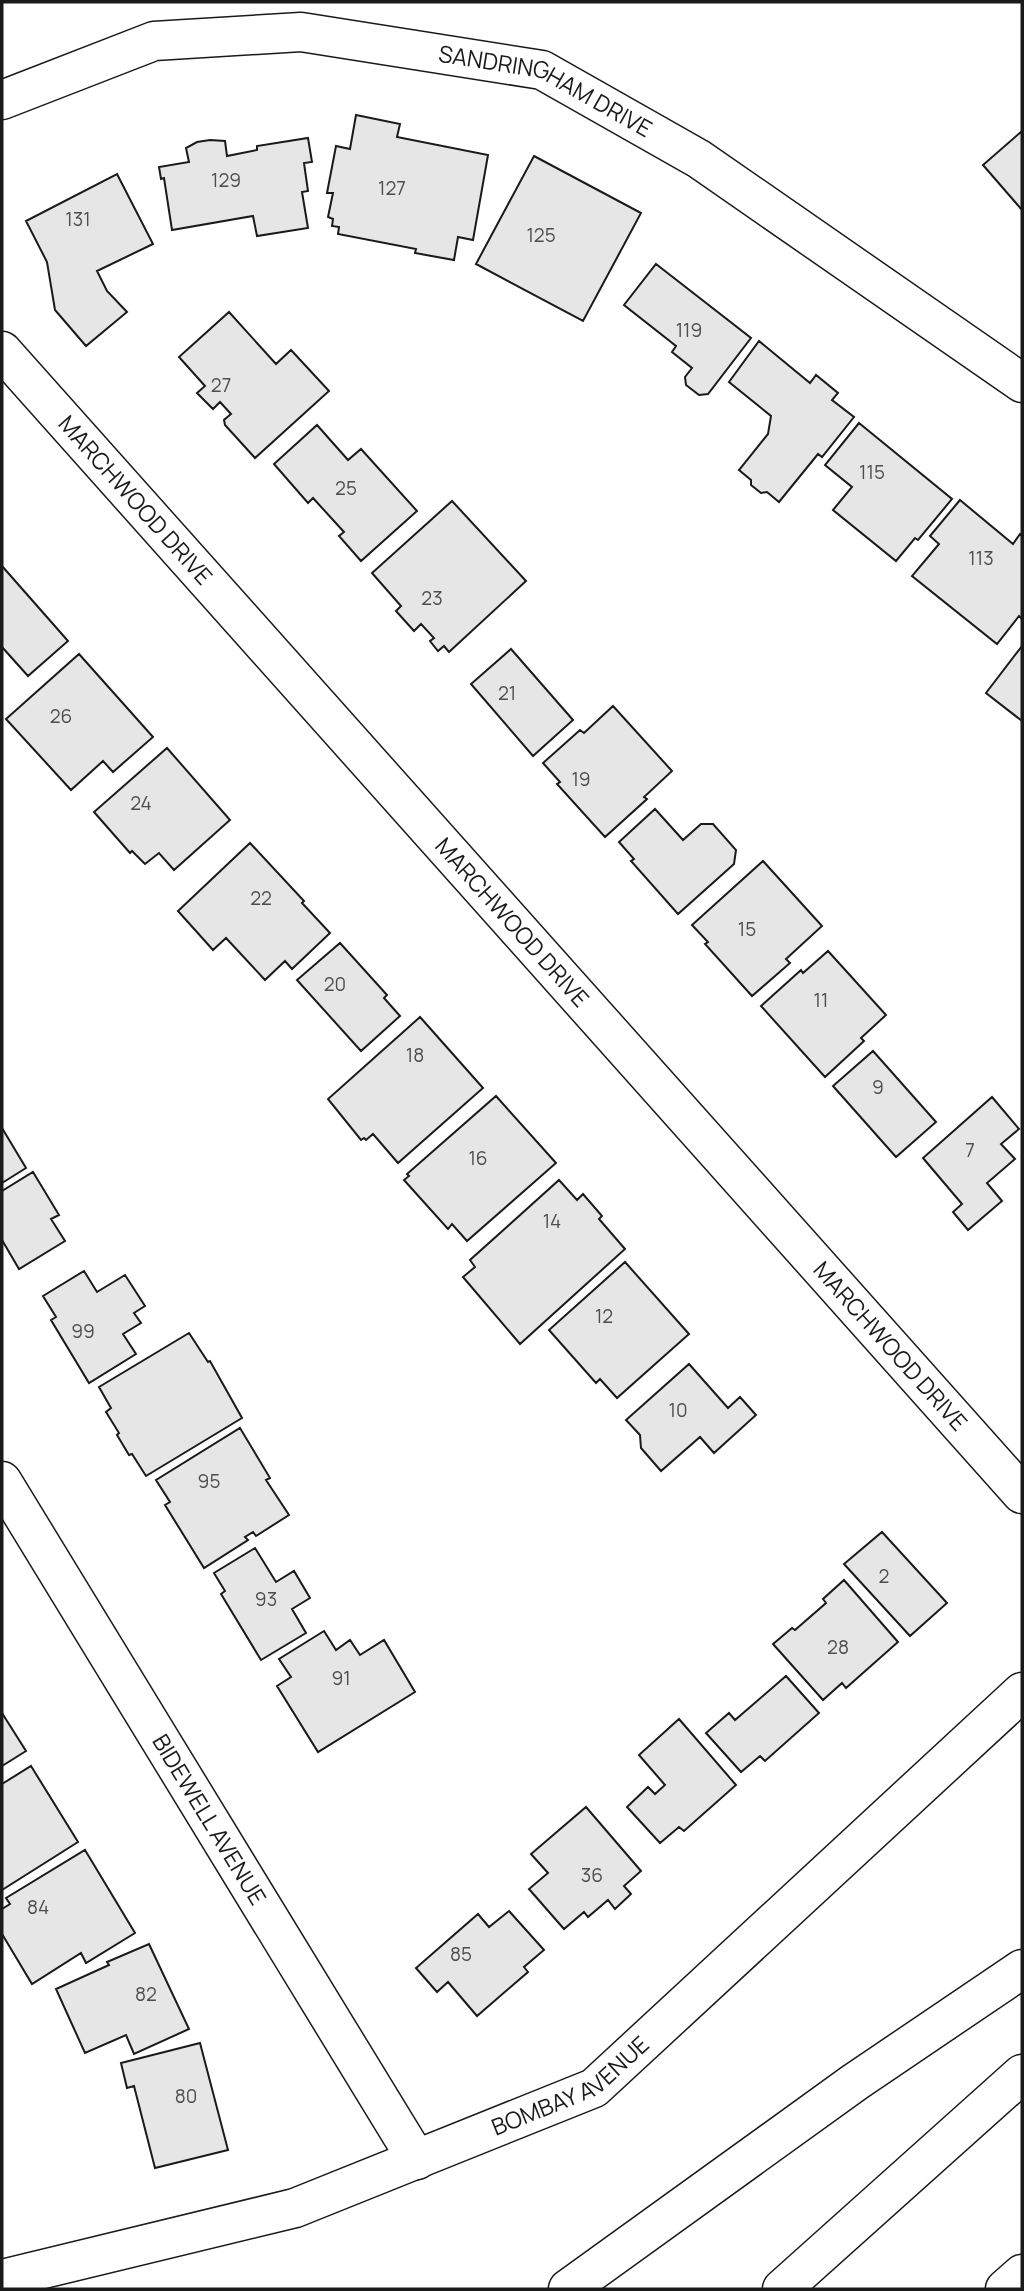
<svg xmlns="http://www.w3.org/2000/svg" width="1024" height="2291" font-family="Manrope,sans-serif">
<rect width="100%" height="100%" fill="#fff"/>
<!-- building -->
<path fill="#e6e6e6" stroke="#1a1a1a" stroke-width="2" d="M356 115 400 124 397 137 488 155 473 240 458 237 454 260 415 253 416 249 338 234 339 227 332 226 333 219 328 217 333 193H327L336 146 350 149Z
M1022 131V210L983 165Z
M308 138 312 162 304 163 308 191 302 192 308 228 257 236 253 216 172 230 164 178 161 179 159 167 189 162 186 148 197 142 210 140 225 141 227 156 257 150V146Z
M534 156 641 213 583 321 476 264Z
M117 174 153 244 97 271 107 291 127 312 86 346 55 310 47 262 26 221Z
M656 264 751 338 708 394 699 395 686 385 685 377 692 368 672 352 676 346 624 305Z
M229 312 276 364 291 350 329 391 255 458 225 425 224 420 231 414 220 402 213 409 197 393 205 386 179 357Z
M759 341 810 383 816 375 838 393 832 400 854 417 822 457 818 454 779 502 767 492 761 493 751 485V480L739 470 768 434 771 416 729 382Z
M859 423 952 499 918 540 915 538 896 561 833 510 852 487 825 465Z
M317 425 348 460 361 449 417 511 361 561 339 536 344 532 313 498 308 503 274 464Z
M960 500 1013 544 1020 534 1022 536V619L1019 616 997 644 912 576 939 544 930 536Z
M452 501 526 581 449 652 444 646 438 651 430 641 434 638 421 624 414 631 396 611 401 606 372 573Z
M2 566 68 641 28 676 2 647Z
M1022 646V721L986 693Z
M511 649 573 720 533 756 471 684Z
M79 654 153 737 113 772 103 761 71 790 6 719Z
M613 706 672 771 644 797 647 799 605 837 557 784 560 782 543 763 580 730 584 733Z
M167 748 230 820 174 870 159 853 145 864 132 851 130 853 94 812Z
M655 809 683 840 701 824H713L736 850 734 864 678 914 631 861 634 859 619 842Z
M250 843 304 901 302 903 330 933 292 969 285 961 265 980 226 938 213 950 178 911Z
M763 861 822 926 786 959 790 963 752 996 705 944 708 942 692 925Z
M340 943 387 995 384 998 400 1016 361 1051 297 980Z
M828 951 886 1015 861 1038 864 1041 825 1077 761 1006 801 970 803 973Z
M420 1017 483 1088 398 1163 373 1134 366 1140 364 1138 361 1140 328 1099Z
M873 1051 936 1122 896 1157 833 1086Z
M496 1096 556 1163 467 1241 452 1224 448 1229 404 1180 409 1176 407 1174Z
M992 1097 1019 1129 1001 1144 1015 1159 987 1183 1002 1201 968 1230 953 1212 962 1204 923 1158Z
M2 1128 26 1168 2 1183Z
M33 1172 59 1215 51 1219 65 1241 19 1269 2 1240V1191Z
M559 1180 577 1200 583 1194 602 1216 599 1219 625 1249 520 1344 463 1277 475 1267 470 1260Z
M625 1262 689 1334 617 1398 600 1379 596 1383 549 1330Z
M84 1271 97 1292 125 1275 145 1306 134 1313 141 1323 123 1334 136 1354 89 1383 51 1320 56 1317 43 1296Z
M189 1333 208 1362 210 1361 242 1418 146 1476 132 1454 129 1455 117 1435 119 1433 106 1412 111 1408 99 1387Z
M689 1364 728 1408 740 1397 756 1415 714 1453 700 1437 661 1471 641 1448 640 1435 626 1420Z
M240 1428 270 1478 266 1480 289 1515 256 1536 253 1532 245 1537 248 1540 204 1568 165 1505 170 1502 156 1480Z
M882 1532 947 1603 910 1636 844 1564Z
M255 1548 276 1582 294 1571 310 1598 292 1609 306 1633 261 1660 221 1594 225 1591 214 1573Z
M844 1580 898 1642 846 1688 842 1683 823 1700 773 1644 792 1628 795 1630 826 1603 823 1599Z
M324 1631 336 1650 350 1640 360 1655 384 1640 415 1692 318 1752 277 1686 291 1677 279 1659Z
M786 1676 819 1713 765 1761 760 1756 741 1772 706 1733 729 1713 735 1720Z
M2 1713 26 1751 2 1766Z
M679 1719 736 1785 684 1831 679 1827 660 1843 627 1807 648 1787 655 1794 665 1785 639 1755Z
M31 1766 78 1842 2 1890V1784Z
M586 1807 641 1871 624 1886 631 1894 615 1909 608 1900 588 1917 584 1912 564 1929 529 1889 548 1873 531 1854Z
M85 1850 135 1933 86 1963 81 1953 32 1984 2 1934V1909L10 1904 6 1898Z
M509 1911 544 1950 524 1967 528 1972 477 2016 448 1982 437 1992 416 1968 478 1914 489 1927Z
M149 1944 189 2029 134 2054 126 2035 85 2053 56 1989 109 1965 107 1962Z
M200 2043 228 2150 155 2168 134 2086 127 2088 121 2063Z"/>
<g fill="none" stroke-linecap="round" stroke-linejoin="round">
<!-- minor casing -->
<g stroke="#1a1a1a" stroke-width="41">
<g id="minor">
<path id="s1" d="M2 100 154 41 301 32 542 70 699 159 1022 383"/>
<path id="s2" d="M2 351 1022 1494"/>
<path id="s3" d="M2 1481 417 2160"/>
<path id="s4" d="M2 2279 295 2208 594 2088 1022 1692"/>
</g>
</g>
<!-- highway casing -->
<g stroke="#1a1a1a" stroke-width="41">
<path id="highway" d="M568 2289 855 2082 1022 1969
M782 2289 1022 2074
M1005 2289 1022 2274"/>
</g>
<!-- minor -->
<use href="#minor" stroke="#fff" stroke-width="38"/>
<!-- highway -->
<use href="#highway" stroke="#fff" stroke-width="38"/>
</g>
<g text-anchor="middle" stroke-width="5" stroke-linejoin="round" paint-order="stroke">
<!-- number labels -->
<g font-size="19" fill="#4d4d4d">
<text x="226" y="187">129</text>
<text x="392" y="195">127</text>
<text x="78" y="226">131</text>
<text x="541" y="242">125</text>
<text x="689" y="337">119</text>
<text x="221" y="392">27</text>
<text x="872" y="479">115</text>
<text x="346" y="495">25</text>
<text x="981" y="565">113</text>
<text x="432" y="605">23</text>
<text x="507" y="700">21</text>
<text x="61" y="723">26</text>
<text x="581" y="786">19</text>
<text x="141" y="810">24</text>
<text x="261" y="905">22</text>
<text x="747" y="936">15</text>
<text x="335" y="991">20</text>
<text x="821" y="1007">11</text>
<text x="415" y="1062">18</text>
<text x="878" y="1094">9</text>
<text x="970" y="1157">7</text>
<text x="478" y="1165">16</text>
<text x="552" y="1228">14</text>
<text x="604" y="1323">12</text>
<text x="83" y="1338">99</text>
<text x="678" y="1417">10</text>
<text x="209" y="1488">95</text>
<text x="884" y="1583">2</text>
<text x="266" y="1606">93</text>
<text x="838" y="1654">28</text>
<text x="341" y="1685">91</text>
<text x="592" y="1882">36</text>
<text x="38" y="1914">84</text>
<text x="461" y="1961">85</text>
<text x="146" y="2001">82</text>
<text x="186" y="2103">80</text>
</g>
<!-- street labels -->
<g font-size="23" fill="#1a1a1a" stroke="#fff">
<text dy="8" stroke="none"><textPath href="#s1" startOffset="564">SANDRINGHAM DRIVE</textPath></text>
<text dy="8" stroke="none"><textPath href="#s2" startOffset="200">MARCHWOOD DRIVE</textPath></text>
<text dy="8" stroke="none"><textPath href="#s2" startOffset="766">MARCHWOOD DRIVE</textPath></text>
<text dy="8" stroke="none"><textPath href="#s2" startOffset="1334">MARCHWOOD DRIVE</textPath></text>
<text dy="8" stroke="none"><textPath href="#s3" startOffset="397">BIDEWELL AVENUE</textPath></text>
<text dy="8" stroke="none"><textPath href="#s4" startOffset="604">BOMBAY AVENUE</textPath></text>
</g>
</g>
<!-- border -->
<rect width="1024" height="2291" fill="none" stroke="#1a1a1a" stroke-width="7"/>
</svg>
